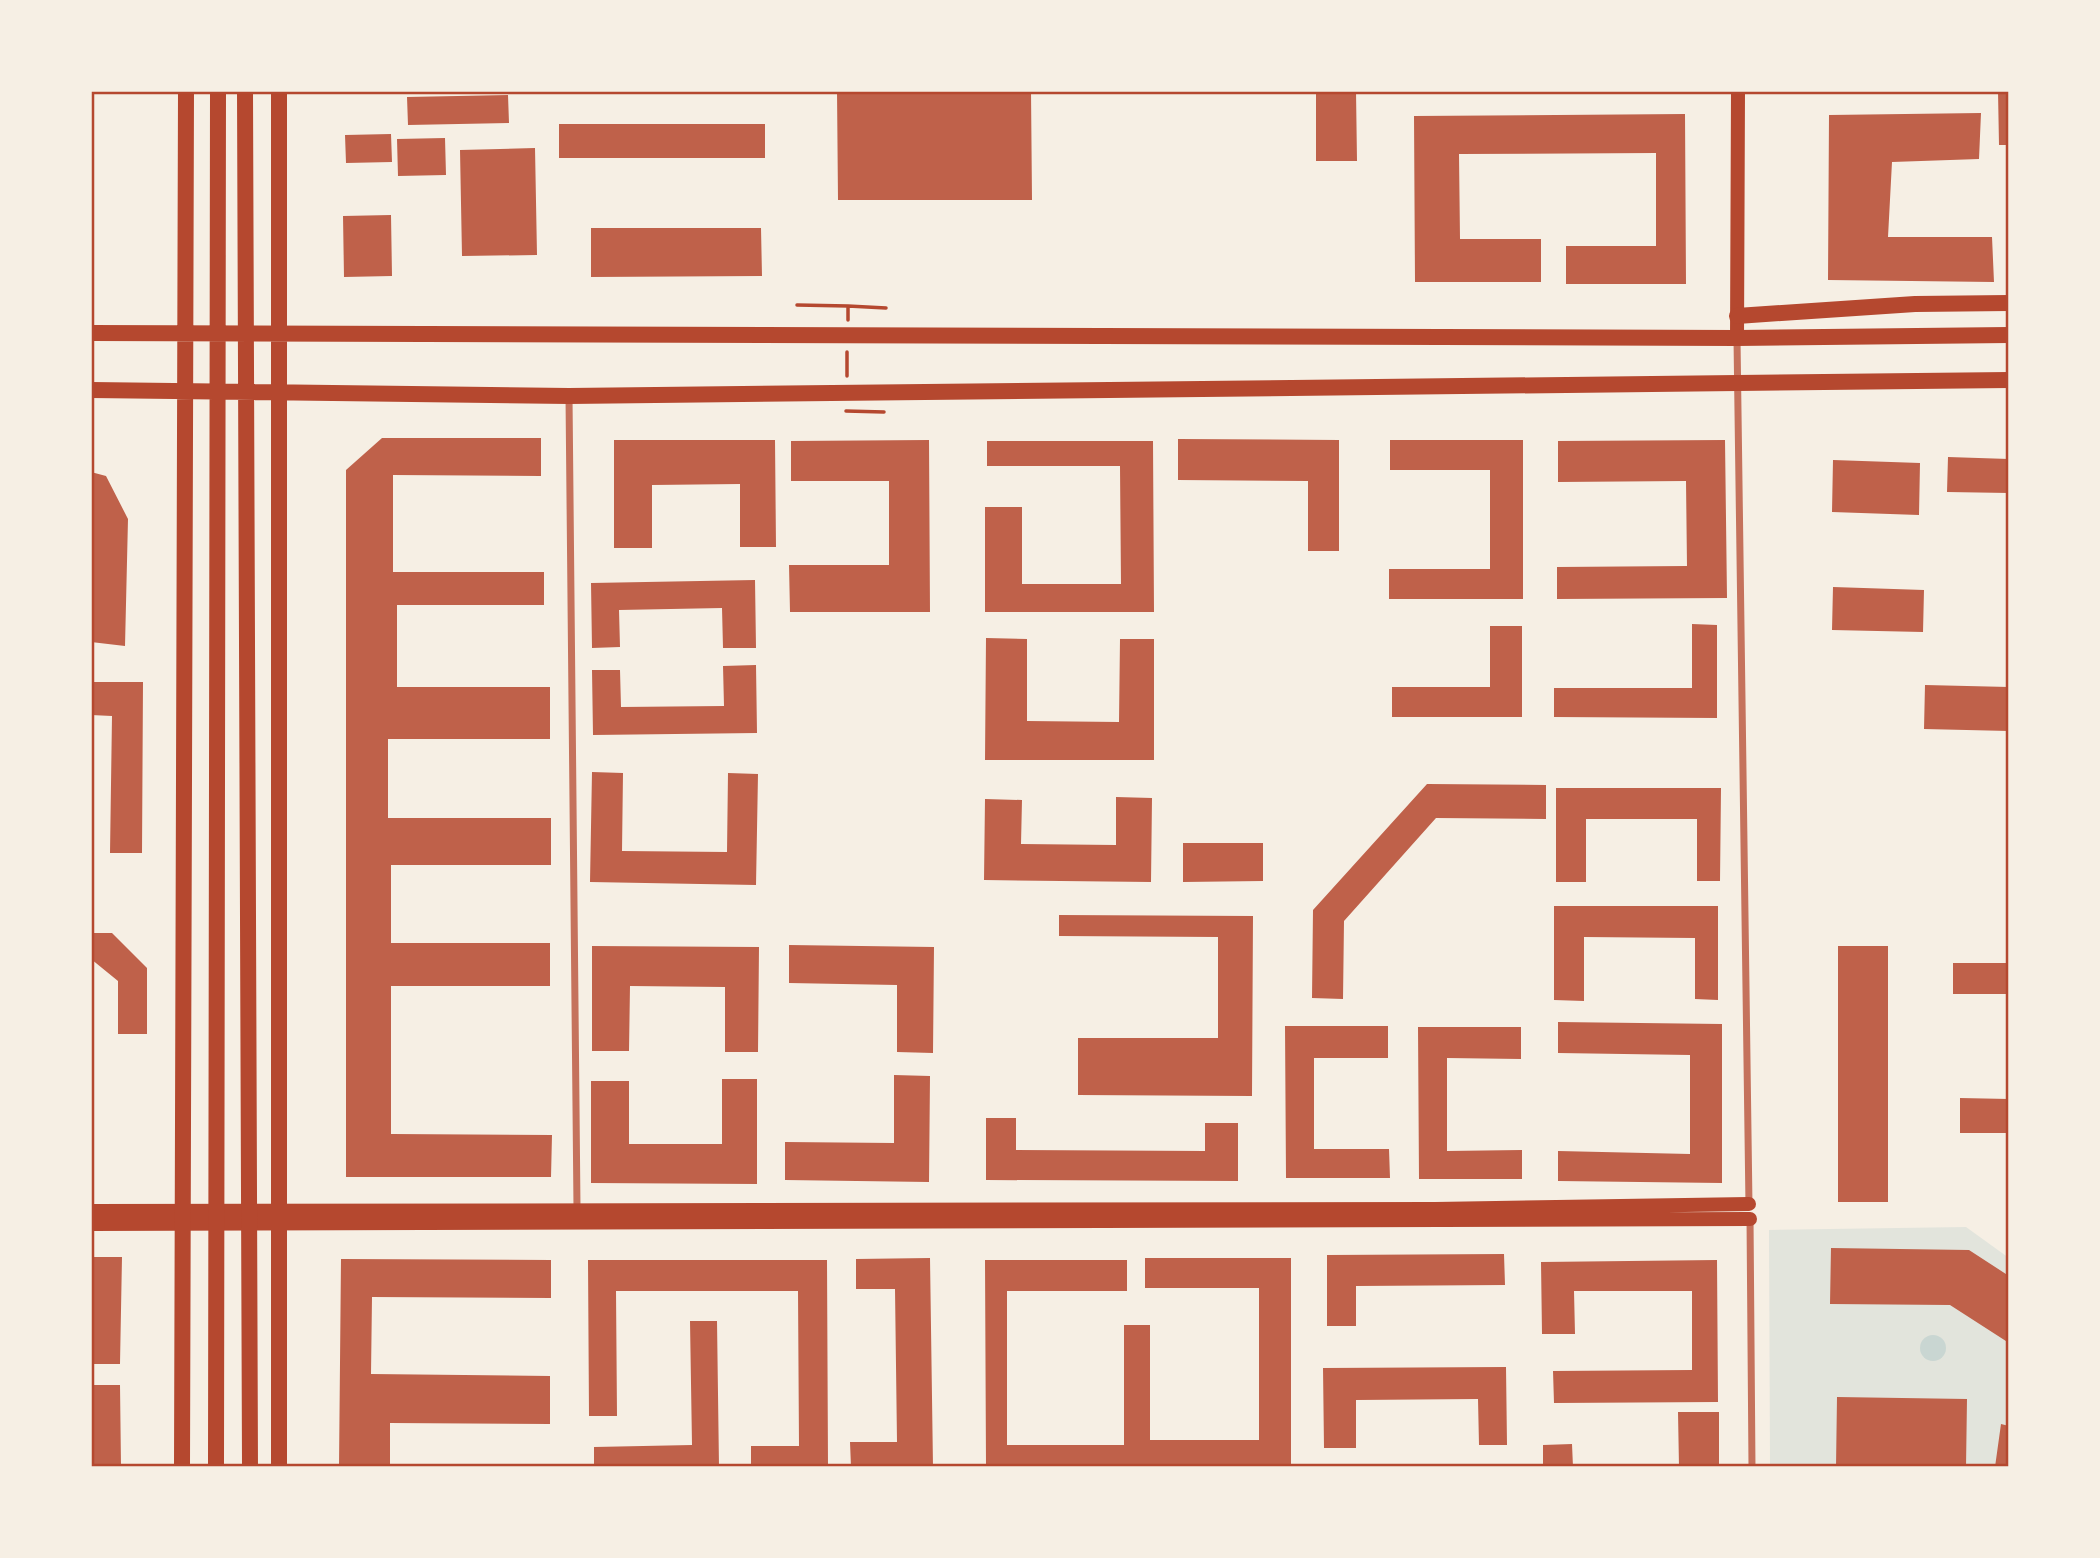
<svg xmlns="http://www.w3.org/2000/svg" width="2100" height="1558" font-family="'PT Serif',serif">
<rect width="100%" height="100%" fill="#f6efe4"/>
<!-- green -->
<path fill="#e2e4dc" d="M1966 1227 2009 1258V1467H1770L1769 1230Z"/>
<!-- water -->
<path fill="#c9d6d2" d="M1920 1348a13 13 0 1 1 26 0a13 13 0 1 1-26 0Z"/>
<!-- building -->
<path fill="#bf614a" d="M837 91H1031L1032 200H838Z
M1316 91H1356L1357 161H1316Z
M1998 91H2009V145H1999Z
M508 95 509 123 408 125 407 97Z
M1981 113 1979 159 1892 162 1888 237H1992L1994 282 1828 280 1829 115Z
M1685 114 1686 284H1566V246H1656V153L1459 154 1460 239H1541V282H1415L1414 116Z
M559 124H765V158H559Z
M391 134 392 162 346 163 345 135Z
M445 138 446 175 398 176 397 139Z
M535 148 537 255 462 256 460 150Z
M391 215 392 276 344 277 343 216Z
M591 228H761L762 276 591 277Z
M382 438H541V476L393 475V572H544V605H397V687H550V739H388V818H551V865H391V943H550V986H391V1134L552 1135 551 1177H346V470Z
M1178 439 1339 440V551H1308V481L1178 480Z
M614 440H775L776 547H740V484L652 485V548H614Z
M929 440 930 612H790L789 565H889V481H791V441Z
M1390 440H1523V599H1389V569H1490V470H1390Z
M1725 440 1727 598 1557 599V567L1687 566 1686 481 1558 482V441Z
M987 441H1153L1154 612H985V507H1022V584H1121L1120 466H987Z
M1948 457 2009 459V493L1947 492Z
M1833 460 1920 463 1919 515 1832 512Z
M91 472 106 476 128 519 125 646 91 642Z
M755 580 756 648H723L722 608 619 610 620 647 592 648 591 583Z
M1833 587 1924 590 1923 632 1832 630Z
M1692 624 1717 625V718L1554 717V688H1692Z
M1490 626H1522V717H1392V687H1490Z
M986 638 1027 639V721L1119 722 1120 639H1154V760H985Z
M756 665 757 733 593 735 592 670H620L621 707 724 706 723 666Z
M91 682H143L142 853H110L112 716 91 715Z
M1925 685 2009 687V731L1924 729Z
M592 772 623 773 622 851 727 852 728 773 758 774 756 885 590 882Z
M1427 784 1546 785V819L1436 818 1344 921 1343 999 1312 998 1313 910Z
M1556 788H1721L1720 881H1697V819H1586V882H1556Z
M1116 797 1152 798 1151 882 984 880 985 799 1022 800 1021 844 1116 845Z
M1183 843H1263V881L1183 882Z
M1554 906H1718V1000L1695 999V938L1584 937V1001L1554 1000Z
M1059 915 1253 916 1252 1096 1078 1095V1038H1218V937L1059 936Z
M91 933H112L147 968V1034H118V981L91 959Z
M789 945 934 947 933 1053 897 1052V985L789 983Z
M592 946 759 947 758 1052H725V987L630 986 629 1051H592Z
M1838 946H1888V1202H1838Z
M1953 963H2009V994H1953Z
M1558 1022 1722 1024V1183L1558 1181V1151L1690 1154V1055L1558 1053Z
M1285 1026H1388V1058H1314V1149H1389L1390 1178H1286Z
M1418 1027H1521V1059L1447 1058V1151L1522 1150V1179H1419Z
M894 1075 930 1076 929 1182 785 1180V1142L894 1143Z
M722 1079H757V1184L591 1183V1081H629V1144H722Z
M1960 1098 2009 1099V1133H1960Z
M986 1118H1016V1150L1205 1151V1123H1238V1181L986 1180Z
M1831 1248 1969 1250 2009 1276V1343L1950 1305 1830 1304Z
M1504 1254 1505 1285 1356 1286V1326H1327V1255Z
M91 1257H122L120 1364H91Z
M930 1258 933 1467H851L850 1442H897L895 1289H856V1259Z
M1145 1258H1291V1467H986L985 1260H1127V1291H1007V1445H1124V1325H1150V1440H1259V1288H1145Z
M341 1259 551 1260V1298L372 1297 371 1374 550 1376V1424L390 1423V1467H339Z
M588 1260H827L828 1467H751V1446H799L798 1291H616L617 1416H589Z
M1717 1260 1718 1402 1554 1403 1553 1371 1692 1370V1291H1574L1575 1334H1542L1541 1262Z
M690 1321H717L719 1467H594V1447L692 1445Z
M1506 1367 1507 1445H1479L1478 1399 1356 1400V1448H1324L1323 1368Z
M91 1385H120L121 1467H91Z
M1837 1397 1967 1399 1966 1467H1836Z
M1678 1412H1719V1467H1679Z
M2001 1424 2009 1426V1467H1995Z
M1572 1444 1573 1467H1543V1445Z"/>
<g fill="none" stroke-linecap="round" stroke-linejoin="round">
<!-- path -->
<path stroke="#b5482f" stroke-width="3.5" d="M797 305 848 306V320
M848 306 886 308
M847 376V352
M846 411 884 412"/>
<!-- minor -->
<path stroke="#c5725c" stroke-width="7" d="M1737 339 1749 1205
M569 396 577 1208
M1750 1217 1752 1467"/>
<!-- secondary -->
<path stroke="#b5482f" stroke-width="14" d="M1737 338 1738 91
M91 1211 1435 1209 1749 1204
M91 1224 1750 1219"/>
<!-- primary -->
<path stroke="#b5482f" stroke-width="16" d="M245 91 250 1467
M91 333 1737 338 2009 335
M91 390 569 396 2009 380
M182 1467 186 91
M216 1467 218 91
M279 1467V91"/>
<!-- trunk -->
<path stroke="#b5482f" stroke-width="16" d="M1737 316 1915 304 2009 303"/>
</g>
<!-- border -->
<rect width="2100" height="1558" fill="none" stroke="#f6efe4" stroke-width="186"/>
<rect x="93" y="93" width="1914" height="1372" fill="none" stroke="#b5482f" stroke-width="2.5"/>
</svg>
